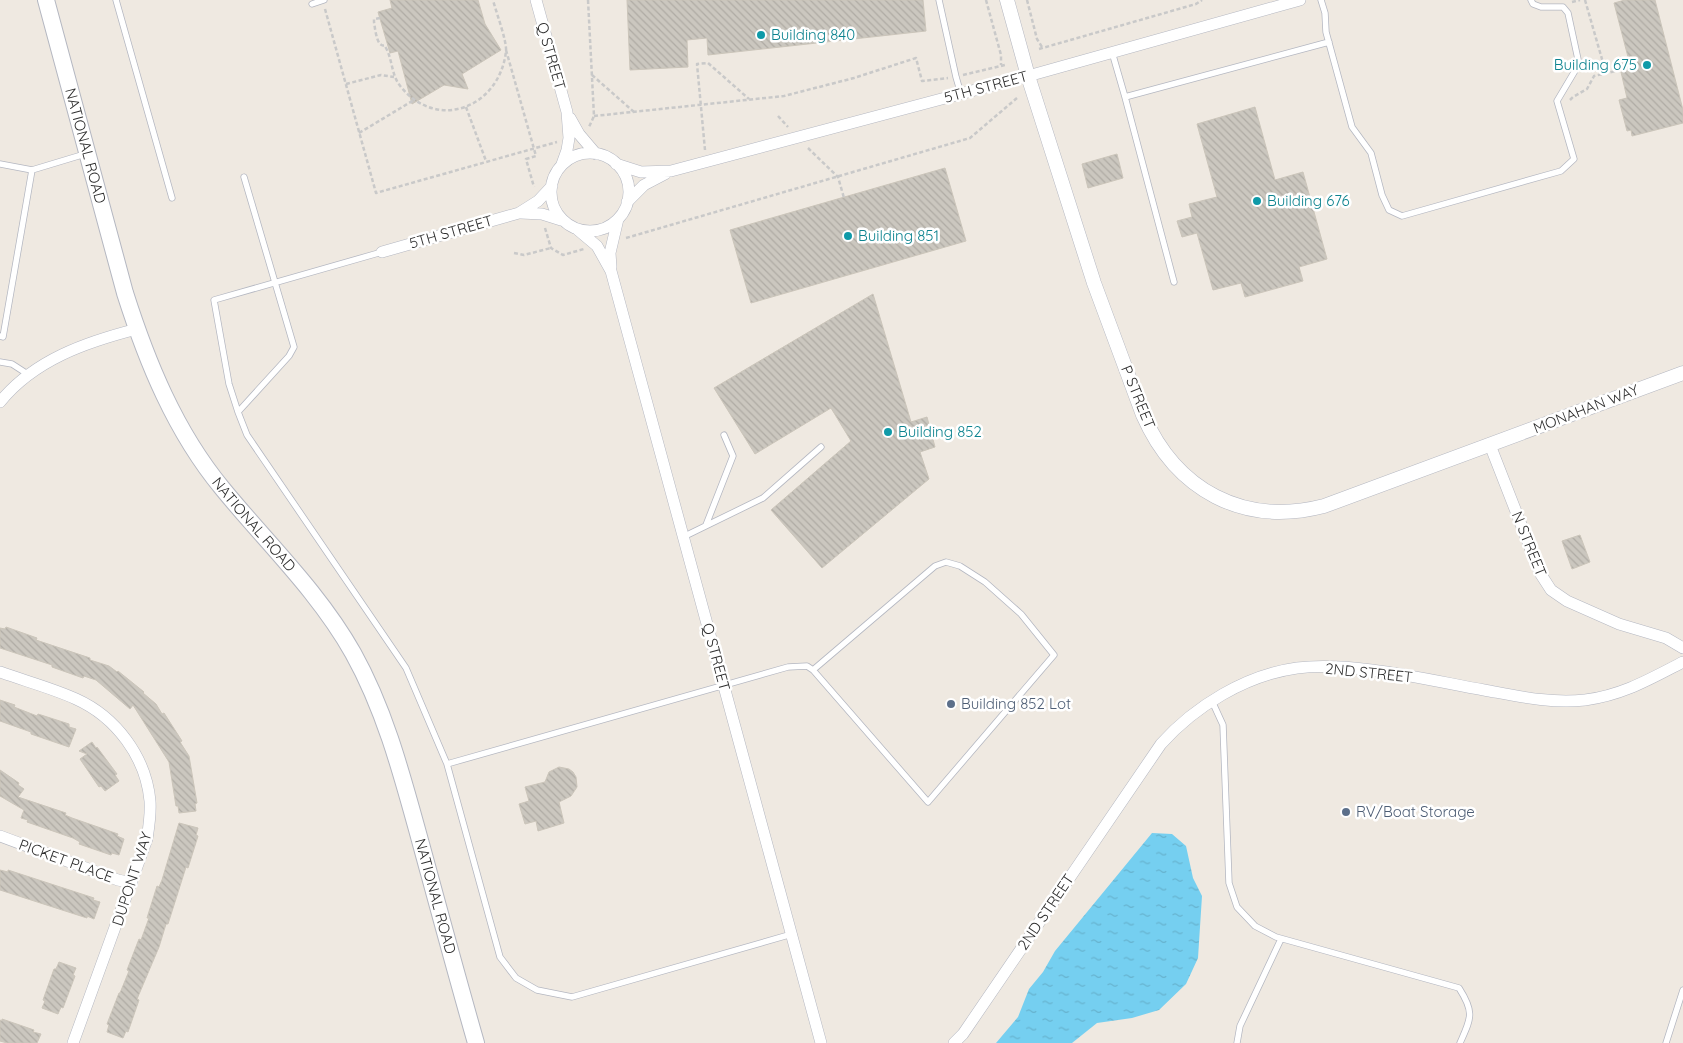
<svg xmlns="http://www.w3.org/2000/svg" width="1683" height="1043" font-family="Quicksand,sans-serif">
<defs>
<pattern id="water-ripples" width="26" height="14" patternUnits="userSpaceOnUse" patternTransform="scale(1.25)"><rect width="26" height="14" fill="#75cff0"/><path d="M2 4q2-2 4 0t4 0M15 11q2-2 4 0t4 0" fill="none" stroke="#66b2ce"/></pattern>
<pattern id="building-back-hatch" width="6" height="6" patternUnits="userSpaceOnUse" patternTransform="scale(1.25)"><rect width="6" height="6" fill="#cbc7bf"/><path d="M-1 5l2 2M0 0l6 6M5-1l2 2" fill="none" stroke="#afaba4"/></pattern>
</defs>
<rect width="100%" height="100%" fill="#efe9e1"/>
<!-- water -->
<path fill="url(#water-ripples)" d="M1152 833 1172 834 1186 846 1193 878 1202 896 1198 958 1186 984 1159 1010 1132 1018 1097 1023 1072 1043H996L1018 1017 1029 989 1043 972 1055 951Z"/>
<!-- building -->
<path fill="url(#building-back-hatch)" stroke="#cbc5ba" d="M390 0H478L485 24 501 50 462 74 468 89 444 85 412 104 398 51 390 53 378 12 392 8Z
M627 0H923L926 31 708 55 707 38 687 40 688 67 630 70Z
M1625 0H1655L1683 110V123L1632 136 1631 130 1627 131 1619 100 1627 98 1621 72 1623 71 1620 59 1628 57 1614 3Z
M1255 107 1275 180 1303 172 1327 259 1299 267 1303 281 1245 297 1241 283 1213 290 1197 233 1182 237 1177 221 1192 217 1189 204 1217 197 1197 124Z
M1117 154 1123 178 1088 188 1082 164Z
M945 168 966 241 751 303 730 230Z
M873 294 911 422 927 417 935 447 920 452 929 479 822 568 771 510 851 441 831 408 755 454 714 388Z
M1580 535 1590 562 1572 569 1562 541Z
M6 627 37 638 36 640 90 658V660L109 666 117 672 118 671 144 692 143 693 156 704 162 714 164 713 182 741 180 742 189 756 197 803 195 804 196 811 179 813 178 806H176L169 762 133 705 130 709 96 680 84 676 83 678 52 667V665L0 648V628L5 629Z
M0 700 15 705 14 707 37 716 38 714 69 724V727L76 729 69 747 31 734V732L0 721Z
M92 742 96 748 97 747 117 774 115 775 119 781 105 791 101 786 99 787 80 759 87 754 79 751Z
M559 767 569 769 573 772 576 777 577 787 571 796 559 802 564 823 538 831 536 821 525 824 519 804 529 801 525 787 545 782 549 772Z
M0 770 19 783 18 785 24 789 18 797 66 813 65 815 72 818 118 834 117 836 124 839 119 855 112 853 111 855 79 844 80 842 73 838 27 822 28 820 21 818 24 810 0 796Z
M179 823 198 828 196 835 198 836 188 868 186 867 168 924H166L159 947 137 999 139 1000 128 1032 126 1031 123 1038 107 1032 109 1025 107 1024 119 993H120L129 971 127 970 139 939 141 940 149 918H147L157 886 159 887 162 880Z
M0 870 8 872V870L94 898 93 900 100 902 94 919 87 916V918L0 890Z
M59 962 76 968 73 975 75 976 63 1008 61 1007 58 1014 42 1008 45 1001 43 1000 54 969H56Z
M2 1019 34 1030 33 1032 41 1034 37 1043H7L0 1041V1020L2 1021Z"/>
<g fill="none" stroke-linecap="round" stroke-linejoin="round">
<!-- service casing -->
<g stroke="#b4b7c1" stroke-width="7">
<path id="service" d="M116 0 172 198
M939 0 956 77 961 94
M1321 0 1325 13 1326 32 1352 127 1371 153 1382 195 1389 210 1402 216 1561 171 1574 159 1557 101 1579 64 1568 13 1563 7H1541L1533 4 1531 0
M312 4 324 0
M1112 52 1125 97
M0 164 32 170 85 154
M244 177 294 347 289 356 238 412 247 435 406 668 447 764 788 667 807 666 813 670 928 802 1054 655 1021 614 985 582 960 566 946 562 935 566 813 670
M1174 282 1125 97 1329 42
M0 336 3 337 32 170
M0 362 12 364 29 375
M238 412 229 384 214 300 382 252
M706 525 733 456 724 435
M683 537 763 498 821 447
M1212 701 1223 725 1229 883 1237 907 1255 926 1276 937 1459 988C1475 1013 1471 1018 1460 1043
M447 764 500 957 516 978 537 990 572 997 792 934
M1237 1043 1240 1026 1281 939
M1666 1043 1683 990"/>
</g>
<!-- minor casing -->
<g stroke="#b4b7c1" stroke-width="12">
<path id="minor" d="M536 0 567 112 569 138 567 150 562 164
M570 118 579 134 596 154
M551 192a39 39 0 1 1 78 0a39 39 0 1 1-78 0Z
M616 164 641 172 671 171 1028 76 1300 0
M627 202 644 185 665 174
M521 213 542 214 561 220
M578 230 597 246 611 271 821 1043
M382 252 519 213 538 201 552 186
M611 267 610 253 618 219
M0 402C34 360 86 342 137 329
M1490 445 1540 573 1551 590 1567 601 1619 624 1666 638 1683 648
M0 672C25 681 52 688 76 699 116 717 146 757 150 801 151 814 149 826 147 839L73 1043
M0 836 118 880 132 883
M954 1043 963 1034 1161 744C1195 706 1246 675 1297 668 1353 661 1428 680 1484 690 1517 696 1551 704 1585 700 1623 695 1650 679 1683 662"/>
</g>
<!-- tertiary casing -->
<g stroke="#b4b7c1" stroke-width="15">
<path id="tertiary" d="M1007 0 1028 76 1094 283 1143 415C1176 490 1243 527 1324 506L1683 373"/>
</g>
<!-- secondary casing -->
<g stroke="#b4b7c1" stroke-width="18">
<g id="secondary">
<path id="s1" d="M46 0 125 293C147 362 175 431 222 488 266 542 318 591 353 653 386 712 403 779 421 844 439 910 457 977 476 1043"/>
</g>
</g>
<!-- path -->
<path stroke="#c9c9c9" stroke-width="2.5" stroke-dasharray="4 2.5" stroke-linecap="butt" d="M588 0 594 116 589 127
M986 0 1001 55V65
M1027 0 1037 39 1042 47
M1585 0 1606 73
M1572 2 1580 0
M325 9 376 193 557 142
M380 18 374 19V22C375 28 376 39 380 44 385 48 383 42 386 48 393 61 391 75 401 87 438 132 500 107 506 51 507 41 496 12 493 0
M1039 49 1196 4 1202 0
M506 50 536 156 526 159 534 187
M592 75 634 112
M963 75 1005 65
M346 84 381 75 394 77
M1570 100 1573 97 1587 89 1594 76 1616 71
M466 107 486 161
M594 116 784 96 854 78 916 58 922 81 948 78
M778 116 788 127
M359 133 414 100
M808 148 838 177 844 198
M705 150 697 64 708 63 749 99
M545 228 551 248 563 255 584 249
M626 238 970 138 1017 98
M514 253 524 255 551 248"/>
<!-- service -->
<use href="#service" stroke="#fff" stroke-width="5.5"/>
<!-- minor -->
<use href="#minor" stroke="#fff" stroke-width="11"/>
<!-- tertiary -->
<use href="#tertiary" stroke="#fff" stroke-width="14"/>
<!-- secondary -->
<use href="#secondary" stroke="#fff" stroke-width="16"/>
</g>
<!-- markers -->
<g fill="#0f9aa8" stroke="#fff" stroke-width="2">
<circle cx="761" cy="35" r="5"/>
<circle cx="1647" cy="65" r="5"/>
<circle cx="1257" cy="201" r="5"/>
<circle cx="848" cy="236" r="5"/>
<circle cx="888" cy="432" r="5"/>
</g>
<g fill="#5c6f8a" stroke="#fff" stroke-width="2">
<circle cx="951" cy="704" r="5"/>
<circle cx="1346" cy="812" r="5"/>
</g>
<g text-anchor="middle" stroke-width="5" stroke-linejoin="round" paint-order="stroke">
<!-- culture labels -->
<g font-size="15" fill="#0d838f" stroke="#fff" text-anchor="start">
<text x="771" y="40">Building 840</text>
<text x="1637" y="70" text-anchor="end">Building 675</text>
<text x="1267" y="206">Building 676</text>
<text x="858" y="241">Building 851</text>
<text x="898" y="437">Building 852</text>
</g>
<!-- street labels -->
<g font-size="15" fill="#2e2e2e" stroke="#fff">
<text transform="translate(551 56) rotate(74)" y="5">Q STREET</text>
<text transform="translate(986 87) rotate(-15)" y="5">5TH STREET</text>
<text dy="5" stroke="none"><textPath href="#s1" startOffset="151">NATIONAL ROAD</textPath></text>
<text transform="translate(451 232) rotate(-16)" y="5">5TH STREET</text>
<text transform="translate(1138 397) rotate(68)" y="5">P STREET</text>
<text transform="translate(1586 409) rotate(-21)" y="5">MONAHAN WAY</text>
<text dy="5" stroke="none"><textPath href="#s1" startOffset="571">NATIONAL ROAD</textPath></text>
<text transform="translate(1529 544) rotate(68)" y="5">N STREET</text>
<text transform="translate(716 657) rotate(75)" y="5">Q STREET</text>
<text transform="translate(1369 673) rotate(6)" y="5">2ND STREET</text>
<text transform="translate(66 861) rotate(20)" y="5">PICKET PLACE</text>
<text transform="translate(132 879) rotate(-72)" y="5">DUPONT WAY</text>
<text dy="5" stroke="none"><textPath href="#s1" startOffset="991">NATIONAL ROAD</textPath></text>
<text transform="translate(1046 912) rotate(-56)" y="5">2ND STREET</text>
</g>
<!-- service labels -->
<g font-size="15" fill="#4e5e75" stroke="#fff" text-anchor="start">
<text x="961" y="709">Building 852 Lot</text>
<text x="1356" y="817">RV/Boat Storage</text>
</g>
</g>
</svg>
